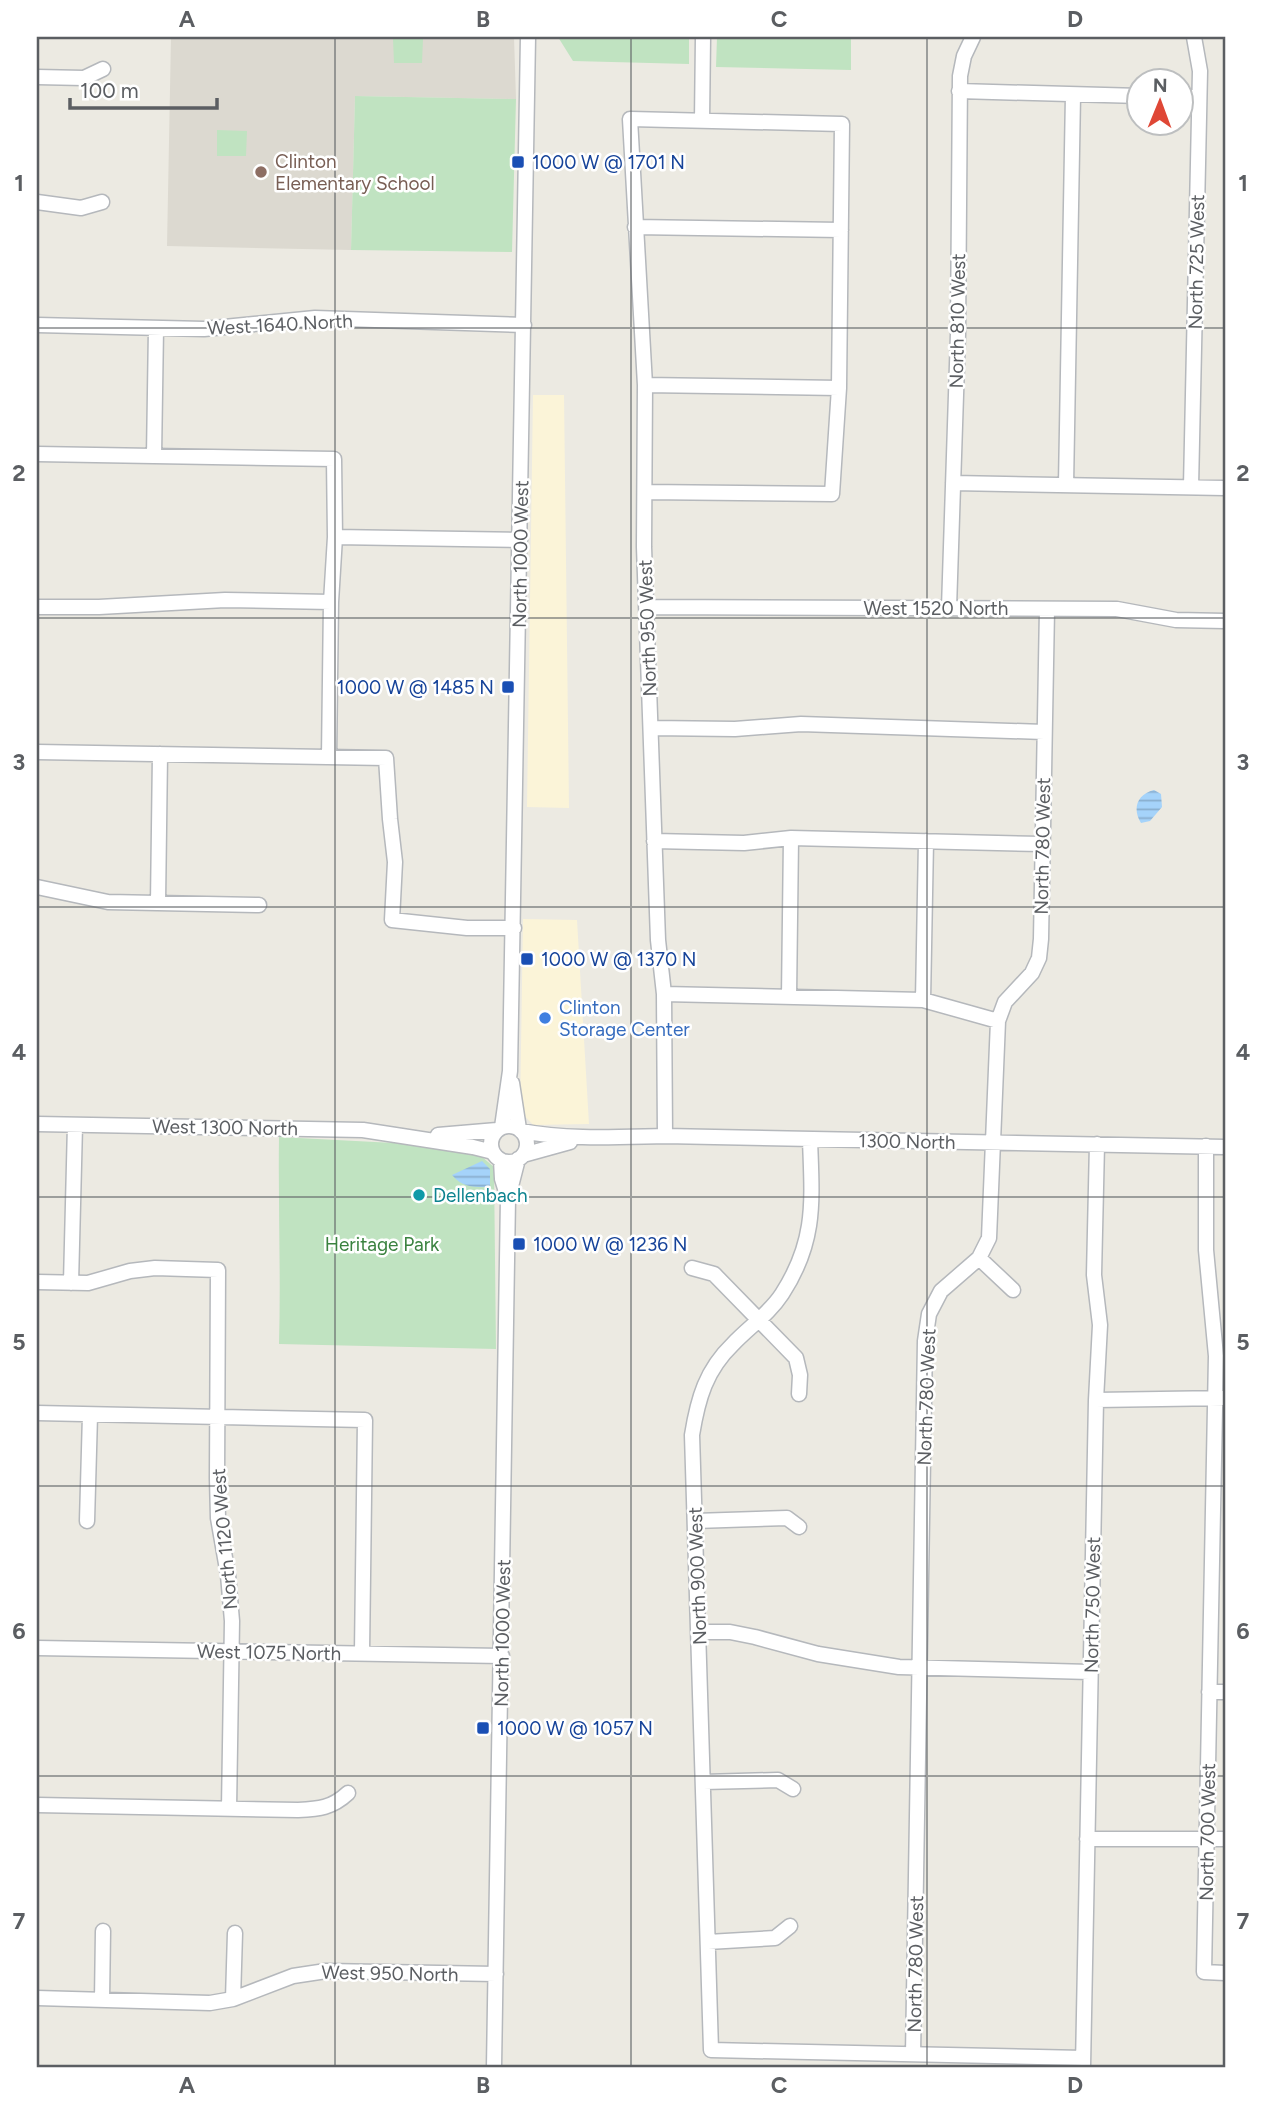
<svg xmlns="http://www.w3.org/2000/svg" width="1262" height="2104" font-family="Figtree,sans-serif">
<defs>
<pattern id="water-rules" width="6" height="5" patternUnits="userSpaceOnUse" patternTransform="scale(1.75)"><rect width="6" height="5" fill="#a5d3fa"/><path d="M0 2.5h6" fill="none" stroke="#89aece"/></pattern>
</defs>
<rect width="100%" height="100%" fill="#eceae2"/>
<!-- commercial -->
<path fill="#fbf4d8" d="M533 395H564L569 808 527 807Z
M523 919 577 920 589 1124 533 1125 520 1111Z"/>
<!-- education -->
<path fill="#dcd9d0" d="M171 37H514L516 99 355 96 351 250 167 246Z"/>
<!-- green -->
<path fill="#c0e3c1" d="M558 37H689V64L573 61Z
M717 37H851V70L716 67Z
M393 39H423L422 63H394Z
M355 96 516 99 512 252 351 250Z
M217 130 247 131 246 156H217Z
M279 1137 413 1144 475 1151 494 1167 496 1349 279 1344C281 1275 278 1206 279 1137Z"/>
<!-- water -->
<path fill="url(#water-rules)" d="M1154 790 1161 794 1162 807 1150 821 1141 823C1132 809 1137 794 1154 790Z
M482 1161 490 1169V1187C474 1187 463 1188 452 1175Z"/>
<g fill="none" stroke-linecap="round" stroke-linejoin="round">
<!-- minor casing -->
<g stroke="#b5b8bc" stroke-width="17">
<path id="minor" d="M37 77 84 78 103 69
M959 91 1140 96
M1182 97H1199
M702 121 703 37
M37 202 81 208 102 202
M635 227 841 230
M37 325 204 329 315 318 524 325
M645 385 839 388
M37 454 334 459 335 537 331 602 329 757
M154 456 156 328
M953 483 1225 488
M1066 485 1073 95
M1191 487 1200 71 1194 37
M645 492 832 494 839 388 842 124 630 119 645 385 644 547 658 940 664 994 665 1136
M335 537 520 540
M37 607H99L225 600 331 602
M646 607 1117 609 1176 620 1225 621
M949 608 958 334 960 76 964 56 973 37
M651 728 735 729 801 724 1044 732
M37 752 386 758 390 819 395 862 392 920 467 928H514
M654 841 744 843 791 838 1041 844
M37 887 108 902 259 905
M158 903 160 754
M664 994 923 1000 998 1021
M789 997 791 838
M923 1000 926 841
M512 1083 519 1129
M37 1124 363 1130 473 1147 493 1152
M491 1144a18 18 0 1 1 36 0a18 18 0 1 1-36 0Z
M502 1127 510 1071 528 37
M521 1131C569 1140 617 1137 665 1136L1225 1147
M438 1135 497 1130
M810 1139C812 1200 817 1240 782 1294 769 1314 749 1327 733 1344 706 1370 698 1398 692 1435L711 2050 1083 2058
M1206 1146V1250L1216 1356 1204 1972 1225 1973
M523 1155 570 1142
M508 1198 518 1159
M979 1258 1013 1290
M692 1268 714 1274 796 1358 800 1375 799 1394
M37 1282 88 1283 130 1271 155 1268 218 1270 217 1478 218 1518 228 1575 232 1621 229 1809
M71 1283 75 1125
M1096 1400 1225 1398
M37 1413 365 1420 362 1653
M87 1521 90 1415
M695 1521 787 1518 799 1527
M699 1632H730L755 1637 818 1654 899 1667 1090 1672
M37 1648 502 1656
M1209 1692H1225
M703 1782 778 1780 793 1789
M37 1805 298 1810C319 1809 332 1808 348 1793
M1087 1839H1225
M708 1942 775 1938 790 1926
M37 1998 210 2003 233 1999 293 1976 326 1971 496 1974
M233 1999 235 1933
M102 2000 103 1931
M913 2054 925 1341 929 1314 941 1291 979 1258 989 1238 998 1021 1005 1002 1032 973 1039 958 1041 939 1047 609
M1083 2066 1096 1400 1100 1325 1094 1275 1097 1144
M494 2067 508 1198 502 1179 501 1160"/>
</g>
<!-- minor -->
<use href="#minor" stroke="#fff" stroke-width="14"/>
</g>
<!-- grid -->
<path fill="none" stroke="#5b5e62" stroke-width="2" stroke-opacity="0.55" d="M335 37V2067M631 37V2067M927 37V2067M37 328H1225M37 618H1225M37 907H1225M37 1197H1225M37 1486H1225M37 1776H1225"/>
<!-- markers -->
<g fill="#1a4fb4" stroke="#fff" stroke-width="2.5">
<rect x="511" y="155" width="14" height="14" rx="3.5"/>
<rect x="501" y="680" width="14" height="14" rx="3.5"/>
<rect x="520" y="952" width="14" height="14" rx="3.5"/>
<rect x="512" y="1237" width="14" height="14" rx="3.5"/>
<rect x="476" y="1721" width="14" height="14" rx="3.5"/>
</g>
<circle fill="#8d6e63" stroke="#fff" stroke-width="2.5" cx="261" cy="172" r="7"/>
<circle fill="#3f7fe0" stroke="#fff" stroke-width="2.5" cx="545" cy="1018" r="7"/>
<circle fill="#0f9aa8" stroke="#fff" stroke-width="2.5" cx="419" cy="1195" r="7"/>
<g text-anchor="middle" stroke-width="5" stroke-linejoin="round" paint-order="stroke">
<!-- education labels -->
<g font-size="19" fill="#785e54" stroke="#fff" text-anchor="start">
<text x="275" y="168">Clinton<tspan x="275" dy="22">Elementary School</tspan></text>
</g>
<!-- transit labels -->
<g font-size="19" fill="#164399" stroke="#fff" text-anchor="start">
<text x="532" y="169">1000 W @ 1701 N</text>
<text x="494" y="694" text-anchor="end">1000 W @ 1485 N</text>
<text x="541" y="966">1000 W @ 1370 N</text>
<text x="533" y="1251">1000 W @ 1236 N</text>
<text x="497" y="1735">1000 W @ 1057 N</text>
</g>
<!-- street labels -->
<g font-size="19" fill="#5b5e62" stroke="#fff">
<text transform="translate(1196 262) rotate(-89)" y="7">North 725 West</text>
<text transform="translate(957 321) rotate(-89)" y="7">North 810 West</text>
<text transform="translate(280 324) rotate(-3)" y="7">West 1640 North</text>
<text transform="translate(520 554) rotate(-89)" y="7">North 1000 West</text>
<text x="936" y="615">West 1520 North</text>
<text transform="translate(647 628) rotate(-92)" y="7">North 950 West</text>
<text transform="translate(1042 846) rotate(-89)" y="7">North 780 West</text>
<text transform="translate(225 1127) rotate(1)" y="7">West 1300 North</text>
<text transform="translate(907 1141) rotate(1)" y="7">1300 North</text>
<text transform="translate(926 1397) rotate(-88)" y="7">North 780 West</text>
<text transform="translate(224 1539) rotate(-95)" y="7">North 1120 West</text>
<text transform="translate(697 1576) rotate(-92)" y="7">North 900 West</text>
<text transform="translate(1092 1605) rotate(-89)" y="7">North 750 West</text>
<text transform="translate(502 1633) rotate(-89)" y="7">North 1000 West</text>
<text transform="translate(269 1652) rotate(1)" y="7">West 1075 North</text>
<text transform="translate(1207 1832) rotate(-89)" y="7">North 700 West</text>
<text transform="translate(915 1964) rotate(-89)" y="7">North 780 West</text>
<text transform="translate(390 1973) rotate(1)" y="7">West 950 North</text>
</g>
<!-- shop labels -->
<g font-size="19" fill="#366cbe" stroke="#fff" text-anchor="start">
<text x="559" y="1014">Clinton<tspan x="559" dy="22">Storage Center</tspan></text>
</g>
<!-- culture labels -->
<g font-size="19" fill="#0d838f" stroke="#fff" text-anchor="start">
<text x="433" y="1202">Dellenbach</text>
</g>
<!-- park labels -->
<g font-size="19" fill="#3a823f" stroke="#fff">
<text x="382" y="1251">Heritage Park</text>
</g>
</g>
<!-- border -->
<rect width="1262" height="2104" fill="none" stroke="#ffffff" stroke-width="77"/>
<!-- north arrow -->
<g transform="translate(1160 102) rotate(1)"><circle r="33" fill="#ffffff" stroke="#bdbfc0" stroke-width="2"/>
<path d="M0-5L12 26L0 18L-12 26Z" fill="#df4736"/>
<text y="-10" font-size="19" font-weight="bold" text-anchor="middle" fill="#5b5e62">N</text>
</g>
<!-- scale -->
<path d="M70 98v10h147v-10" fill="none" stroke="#5b5e62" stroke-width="3.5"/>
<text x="80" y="98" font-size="21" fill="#5b5e62" stroke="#ffffff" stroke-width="5" paint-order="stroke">100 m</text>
<rect x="38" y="38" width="1186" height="2028" fill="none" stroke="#5b5e62" stroke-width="2.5"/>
<g font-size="23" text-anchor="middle" font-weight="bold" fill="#5b5e62">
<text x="187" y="27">A</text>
<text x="483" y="27">B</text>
<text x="779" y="27">C</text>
<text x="1075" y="27">D</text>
<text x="19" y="191">1</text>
<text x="1243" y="191">1</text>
<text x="19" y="481">2</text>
<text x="1243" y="481">2</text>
<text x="19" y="770">3</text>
<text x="1243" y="770">3</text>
<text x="19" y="1060">4</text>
<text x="1243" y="1060">4</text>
<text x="19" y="1350">5</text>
<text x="1243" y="1350">5</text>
<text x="19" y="1639">6</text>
<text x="1243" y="1639">6</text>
<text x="19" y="1929">7</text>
<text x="1243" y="1929">7</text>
<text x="187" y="2093">A</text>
<text x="483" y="2093">B</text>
<text x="779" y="2093">C</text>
<text x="1075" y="2093">D</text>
</g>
</svg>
